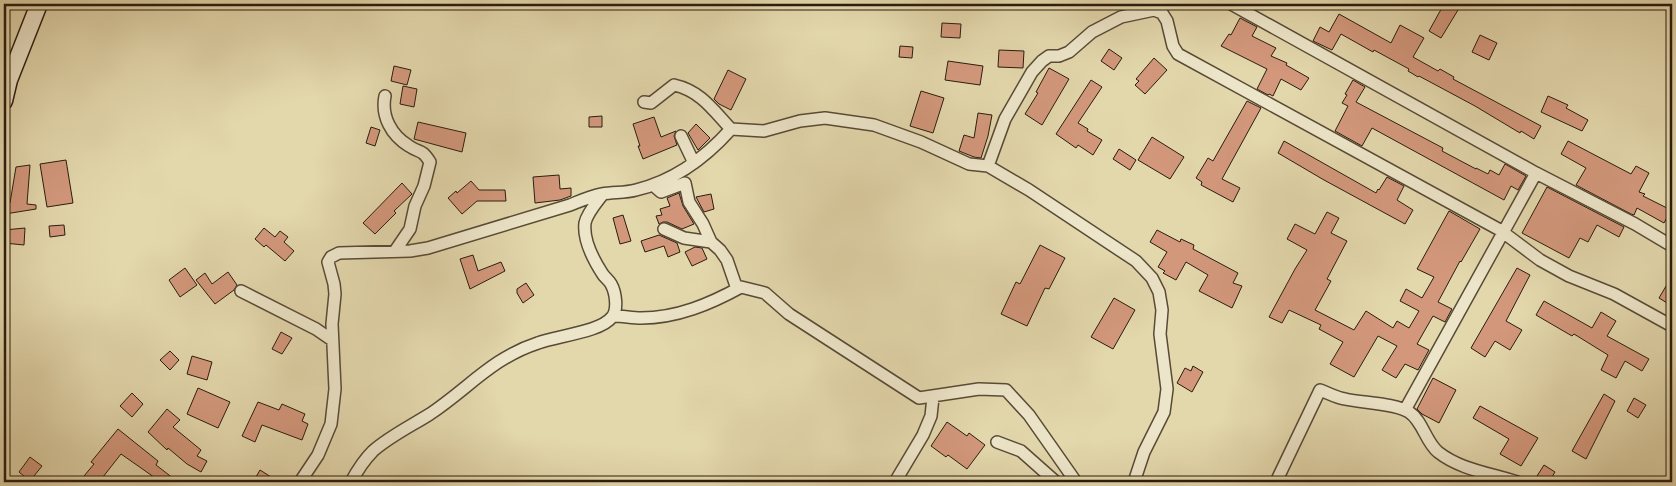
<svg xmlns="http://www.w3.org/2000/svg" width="1676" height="486" font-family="'IM FELL French Canon',serif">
<rect width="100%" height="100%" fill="#e3d7ac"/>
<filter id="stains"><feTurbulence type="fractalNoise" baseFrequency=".004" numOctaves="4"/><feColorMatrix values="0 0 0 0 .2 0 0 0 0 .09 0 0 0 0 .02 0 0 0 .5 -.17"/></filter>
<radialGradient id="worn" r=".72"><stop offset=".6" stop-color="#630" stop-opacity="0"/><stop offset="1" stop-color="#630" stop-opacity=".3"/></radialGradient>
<!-- building -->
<path fill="#d3987c" stroke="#2a1c0e" d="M1444 4H1447L1458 10 1441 38 1429 31Z
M1339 14 1391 43 1400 25 1424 38 1413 57 1438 71 1440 69 1454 77 1453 79 1541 126 1534 139 1521 131 1520 133 1475 106 1419 76 1418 77 1408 71 1409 69 1374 50 1373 52 1341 34 1332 50 1313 41 1320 27 1329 32Z
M1240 18 1257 27 1252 36 1276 48 1271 56 1287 63 1286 65 1309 78 1301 90 1281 79 1273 96 1269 94 1268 95 1257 89 1267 69 1221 46 1229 34 1231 35Z
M942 23 961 24 960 38 941 37Z
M1480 35 1497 43 1489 60 1472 52Z
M900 46 913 47 912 58 899 57Z
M1109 49 1122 58 1114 70 1101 61Z
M999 50 1024 51 1023 68 998 67Z
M1154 58 1167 70 1145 94 1135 85 1139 81 1136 79Z
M948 61 983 66 980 85 945 80Z
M394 66 411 70 407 85 391 81Z
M1049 68 1069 79 1042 125 1025 114 1038 93 1036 92Z
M728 70 746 79 731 110 719 104 714 99Z
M1091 80 1102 87 1078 123 1088 129 1087 131 1102 140 1093 155 1078 145 1076 148 1056 134Z
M1353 80 1365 87 1356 102 1443 148 1442 151 1476 169V168L1488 174 1490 170 1499 175 1505 164 1526 176 1518 190 1511 186 1504 200 1372 128 1362 146 1335 131 1348 106 1342 103 1347 95 1345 94Z
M403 86 417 89 414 107 400 104Z
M921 91 944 98 933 133 910 126Z
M1548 96 1568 105 1566 108 1588 120 1582 131 1541 112Z
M1247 101 1261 108 1222 179 1240 188 1233 202 1201 185 1202 182 1196 178 1208 158 1213 161Z
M978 113 992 115 988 136 981 158 974 157 959 151 964 135 974 138Z
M602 116V127H589V117Z
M654 117 661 137 676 131 674 136 677 145 643 159 638 146H640L633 124Z
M418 122 466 133 462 152 414 139Z
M696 124 710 138 698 150 688 133Z
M371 127 380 130 375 146 366 143Z
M1152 137 1184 157 1170 179 1138 160Z
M1284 141 1376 193 1378 189 1379 190 1387 177 1404 186 1397 200 1413 210 1405 224 1324 180 1278 153Z
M1568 141 1631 174 1636 166 1649 173 1639 192 1645 194 1643 196 1671 210 1664 223 1637 208 1634 215 1631 214 1576 185 1586 168 1561 154Z
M1119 149 1136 160 1130 170 1113 159Z
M66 160 73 203 47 207 40 164Z
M30 165 27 204 36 205V209L5 214 6 203H10L16 167Z
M559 175 560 189 571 188V196L560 200 535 203 533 177Z
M471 181 479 190H505L506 201H477L462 214 448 198 456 191 457 193Z
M402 183 412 194 394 211 396 213 375 234 363 223Z
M1547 187 1624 227 1619 237 1597 225 1588 242 1580 238 1569 258 1522 233Z
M679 193 683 206 694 224 682 229 667 222H663L659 224 656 216 662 215 660 209 670 206 667 198Z
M711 194 714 209 704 212 696 197Z
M1449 211 1480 229 1461 262 1460 261 1438 302 1452 309 1445 322 1433 316 1417 344 1429 350 1418 370 1405 364 1396 378 1382 370 1397 346 1378 336 1354 377 1330 364 1343 342 1319 329 1321 325 1289 310 1282 323 1269 317 1295 269 1307 250 1287 239 1295 224 1315 234 1327 212 1339 218 1331 233 1347 241 1327 279 1331 281 1315 310 1354 330 1366 311 1393 328 1397 321 1409 328 1419 311 1400 301 1406 289 1422 298 1434 277 1417 269Z
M623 215 631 241 620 244 613 218Z
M64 225 65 235 50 237 49 226Z
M25 228 24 245 4 243V230Z
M264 228 275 237 280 231 288 237 284 242 294 251 285 261 266 245 264 247 255 239Z
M1157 230 1180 242 1181 239 1194 245 1193 249 1238 273 1233 283 1242 286 1232 308 1199 291 1208 275 1186 262 1176 280 1163 273 1165 271 1158 267 1167 252 1150 242Z
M659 235 677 243 680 252 668 257 664 246 645 252 641 241Z
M1040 245 1065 258 1049 289 1045 288 1027 326 1001 314 1016 282 1020 284Z
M695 247 702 248 707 259 692 266 685 252Z
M473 255 478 271 501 262 505 271 470 289 460 259Z
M185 268 197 285 180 297 169 280Z
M1517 268 1530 275 1506 321 1522 330 1510 350 1495 341 1485 357 1471 348Z
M228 272 237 285 234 290 215 304 196 280 205 273 212 284Z
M1672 276V306L1659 298Z
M526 283 534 295 523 303 517 293V289Z
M1114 298 1135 310 1113 349 1091 337Z
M1544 301 1592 328 1601 312 1616 321 1607 336 1649 359 1642 371 1625 361 1616 378 1601 370 1608 355 1574 334 1572 336 1536 315Z
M281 332 292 338 282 354 272 349Z
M170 351 179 360 170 370 160 360Z
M192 356 212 362 207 380 187 374Z
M1193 366 1203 372 1192 392 1177 383 1185 368 1191 371Z
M1433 378 1456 390 1439 423 1422 414 1417 409Z
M198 388 230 402 218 428 187 414Z
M132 393 143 404 132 417 120 406Z
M1604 394 1615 401 1586 459 1572 451Z
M1634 398 1646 405 1638 418 1627 411Z
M258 402 279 410 282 404 305 414 302 421 308 424 302 440 262 425 255 442 242 436Z
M1480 406 1538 438 1521 466 1500 454 1509 439 1473 418Z
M167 409 180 420 173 427 201 450 197 456 207 461 201 472 187 464 168 448 167 450 148 432Z
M947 422 967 436 969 433 985 445 967 469 948 455 946 457 931 446Z
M118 429 158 461 156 465 178 482H161L121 454 99 482H79L94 464 91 462Z
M30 457 42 466 30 481 19 472Z
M1544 465 1555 472 1549 482 1537 476Z
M260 470 279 482H253Z"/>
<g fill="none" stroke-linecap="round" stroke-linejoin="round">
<!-- street casing -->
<g stroke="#584b36" stroke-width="14">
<path id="street" d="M1231 4 1536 173 1635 224 1672 246
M385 96C381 116 391 135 409 146 421 154 421 148 430 162L424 186 415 206 410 229 395 251
M644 102 651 103 674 85C701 91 713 110 731 129L764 131 800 121 825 118 874 125 921 142 969 164 988 166 1029 190 1136 261 1152 278 1159 292 1162 310 1160 334 1167 389 1164 412 1144 452 1134 482
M681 136 694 163
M988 166 1005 119 1032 72 1042 61 1049 56H1059L1069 52 1092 32 1121 17 1154 10 1162 13 1167 21 1173 46 1178 54 1500 230 1540 260 1569 276 1614 294 1672 326
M653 185 661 192 685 183 689 202 703 224 711 242
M664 229 684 238 711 242 720 250 727 260 737 289
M241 291 316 329 332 340
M614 316C623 316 632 318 641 318 677 318 710 304 741 287L765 293 789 314 919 398 979 389 1006 390 1029 415 1076 482
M1405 410 1536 173
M997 442 1021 451 1056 482
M300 482 318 455 331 424 335 389 332 324 335 294 334 284 328 262 331 257 339 253 410 251 428 248 570 205C580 201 591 196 602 194 614 192 625 193 636 190 674 181 706 157 731 129
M351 482C357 471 364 460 373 451 390 436 411 426 430 414 469 388 492 358 538 343 556 336 601 332 612 317 618 310 616 293 611 284 609 280 604 277 602 273 593 259 583 240 585 223 587 213 597 202 603 194
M895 482 923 435 931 416 933 397
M1276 482 1320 390C1328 393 1337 398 1345 399 1362 403 1395 403 1409 412 1423 421 1425 441 1438 452 1461 470 1490 473 1517 482"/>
</g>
<!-- secondary casing -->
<g stroke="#2a1c0e" stroke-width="19">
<path id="secondary" d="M4 101 9 80 39 4"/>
</g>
<!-- street -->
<use href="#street" stroke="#ede5c9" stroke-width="11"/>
<!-- secondary -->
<use href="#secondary" stroke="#ede5c9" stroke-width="16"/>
</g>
<!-- margin -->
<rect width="1676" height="486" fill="none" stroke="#e3d7ac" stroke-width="20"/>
<rect x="5" y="5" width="1666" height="476" fill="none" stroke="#2a1c0e" stroke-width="2.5"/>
<rect x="10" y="10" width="1656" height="466" fill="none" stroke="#2a1c0e"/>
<rect width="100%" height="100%" filter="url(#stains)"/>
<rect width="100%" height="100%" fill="url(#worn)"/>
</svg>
